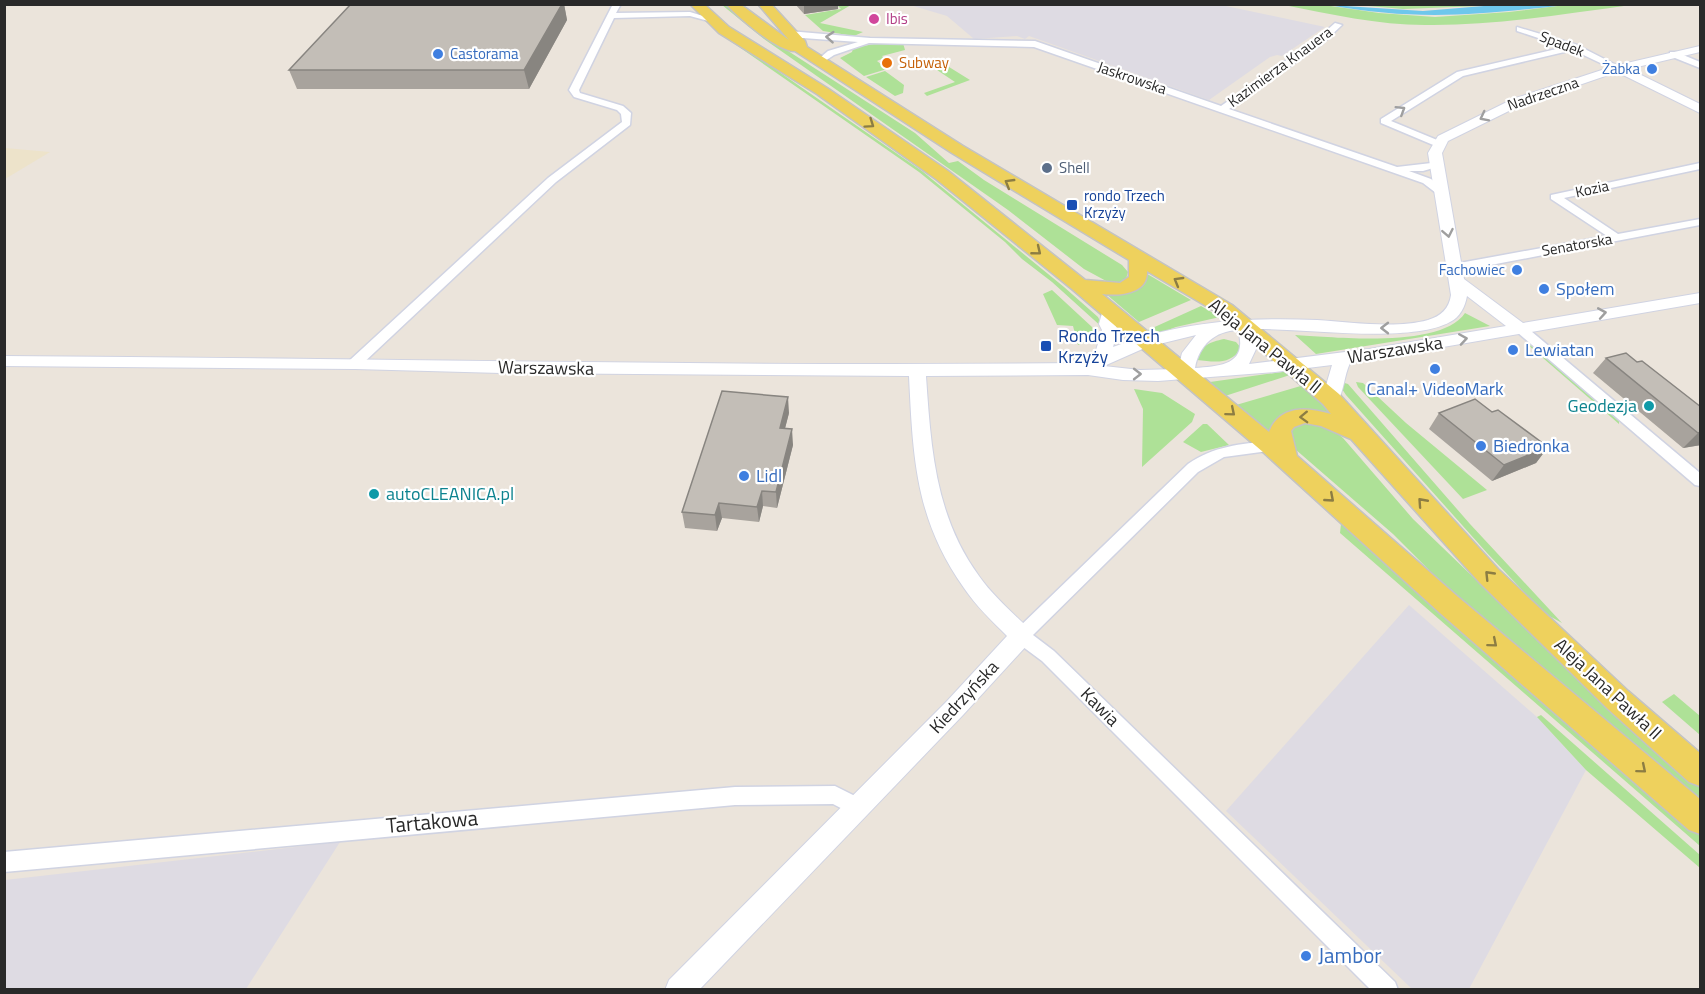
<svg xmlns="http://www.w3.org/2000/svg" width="1705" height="994" font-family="'Titillium Web',sans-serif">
<rect width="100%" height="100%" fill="#ebe4db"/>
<!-- industrial -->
<path fill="#dedbe3" d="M910 5H1221L1325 27 1282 56 1277 55 1270 57 1209 100 1029 36 1025 39 1017 36 974 39 947 16Z
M1409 605 1537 717 1586 770 1469 989H1412L1226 811Z
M340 842 246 989H5V880Z"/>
<!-- education -->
<path fill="#ede3ca" d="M5 148 50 152 5 179Z"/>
<!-- green -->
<path fill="#aee197" d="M722 5H725L768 38 915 133 949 163 958 161 984 180 1122 265 1128 272 1126 279 1121 282H1108L1084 269 1008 210 764 39Z
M837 5H851L820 23 863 32 854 36 823 31 805 15 841 9Z
M1284 5H1324L1379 13 1435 17 1509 12 1565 5H1631C1564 14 1493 26 1425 25 1378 25 1330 14 1284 5Z
M1357 5H1506L1403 9Z
M703 19 922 171 1064 287 1098 317 1104 329 1052 282 1022 259 1005 242 919 172 719 33Z
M903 43 905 50 882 56 884 58 877 61 887 69 864 76 840 58 852 52 853 48 874 44Z
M941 62 970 80 927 96 924 93 955 82 937 70 934 63Z
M885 71 904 85 903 93 895 96 866 77Z
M1147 275H1149L1191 300 1139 322 1106 294 1131 293 1143 286 1146 282Z
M1052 290 1092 327 1094 335 1088 341 1078 345 1073 326 1057 325 1043 294Z
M1201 306 1220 317 1176 327 1154 335 1148 330Z
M1465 313 1490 326 1316 354 1295 335C1334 337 1441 349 1465 313Z
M1224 339 1236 342 1241 348C1231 365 1215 362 1197 360 1201 345 1210 342 1224 339Z
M1528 345H1532L1619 420V424Z
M1289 371 1293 374 1225 396 1210 382Z
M1341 382 1348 384 1470 524 1562 623 1544 613 1487 553 1346 395 1342 389Z
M1356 382 1363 383 1406 423 1487 490 1463 499 1358 387Z
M1304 385 1332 415C1312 414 1272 403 1271 433H1269L1236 405Z
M1134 389 1162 393 1195 414 1192 422 1142 467 1143 409Z
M1304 422C1320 423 1331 427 1343 438L1413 519 1585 685 1652 747 1700 788V805L1456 597 1393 534 1295 449 1290 429Z
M1203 424H1207L1229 445 1201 452 1183 442Z
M1341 524 1374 548 1464 630 1700 832V846L1340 533Z
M1674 694 1700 716V735L1662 702Z
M1541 715 1700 855V868L1586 770 1537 717Z"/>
<!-- water -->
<path fill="#6ec7ec" d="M1508 4 1565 5C1479 15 1415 21 1329 5L1423 11Z"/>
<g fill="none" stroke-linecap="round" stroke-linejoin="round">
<!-- minor casing -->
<g stroke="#d0d3e2" stroke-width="3">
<path id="minor" d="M613 4H621L616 13 690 12 716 20 712 22 690 16 614 18 579 90 580 93 623 106 631 113 630 125 556 182 360 366H350L348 363 350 360 548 178 622 122 621 114 617 110 574 97 569 90Z
M1335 23 1342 25 1323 43 1229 109 1397 167 1440 162V166L1423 171H1409L1431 179 1444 189V193H1436L1423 183 1034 47 869 43 834 55 819 65 815 62 828 51 858 42 789 37 785 34 789 31 870 38 1035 41 1221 106 1317 39Z
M1517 27 1577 45 1622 68 1615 70 1573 50 1463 76 1391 121 1442 142V146L1438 147 1381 123V119L1457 72 1565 47 1517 31Z
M1670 52H1676L1700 62V68L1670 56Z
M1700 163V169L1564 198 1618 234 1700 219V225L1454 272 1448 268 1454 264 1607 236 1551 199V195Z
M1521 325 1525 326 1700 473V486L1695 485 1517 332 1515 329Z
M1271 441 1276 442 1278 446 1276 450 1224 457 1198 472 1033 635 1054 651 1395 982 1398 990H1371L1042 661 1015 641 1013 636 1015 631 1188 464C1214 446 1240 444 1271 441Z
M835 786 863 800 866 807 863 814 856 816 833 804 735 805 4 872V852L735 787Z"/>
</g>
<!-- tertiary casing -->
<g stroke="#d0d3e2" stroke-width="2">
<path id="tertiary" d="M1700 46V52L1629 69 1700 104V113L1617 72 1521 105 1448 141 1442 153 1464 279 1523 323 1700 293V303L1350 363C1344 376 1344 391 1337 403H1325L1322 399 1332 365 1275 372 1158 381 1123 380 1088 375 926 376C931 448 935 516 979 576 993 596 1012 612 1029 629L1032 636 1029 643 963 715 699 990H665L669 980 947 701 1007 636C992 621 976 606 964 588 915 519 913 457 909 376L501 373 355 369 4 366V356C364 358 724 367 1084 363L1094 357 1102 330 1099 324 1102 313 1110 308 1118 313 1115 324 1118 330 1113 347C1180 321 1247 317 1317 320 1350 322 1396 329 1428 320 1441 316 1449 309 1451 295L1428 153 1438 136 1513 99 1614 66ZM1467 296 1506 326 1369 349 1249 364 1257 347 1254 329C1302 328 1411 344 1450 322 1460 317 1465 307 1467 296ZM1238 330C1248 364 1222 366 1195 368 1199 345 1215 331 1238 330ZM1196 335 1182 353 1178 369 1140 370 1104 366 1147 347Z"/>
</g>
<!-- primary casing -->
<g stroke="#c3c3c3" stroke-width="3">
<path id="primary" d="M690 4H704L729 27 827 88 948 171 1085 280 1120 283 1129 277V260L952 153 795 51C778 52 738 17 726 4H740L789 40 758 4H771L805 41 807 47 963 146 1232 305 1339 394 1498 569 1628 691 1700 753V786L1689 782 1608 709 1480 583 1351 439 1321 426 1305 423 1294 427 1291 431 1297 456 1458 597 1700 799V834L1689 830 1440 613 1263 452 1072 289 936 179 817 94 719 33ZM1147 271 1218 313 1323 404 1331 414C1306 407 1280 405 1269 432L1102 294C1119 296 1148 294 1147 271Z"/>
</g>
<!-- minor -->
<use href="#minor" fill="#fff" fill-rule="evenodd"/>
<!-- tertiary -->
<use href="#tertiary" fill="#fff" fill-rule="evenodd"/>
<!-- primary -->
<use href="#primary" fill="#eed15d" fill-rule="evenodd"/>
</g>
<!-- wall -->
<path fill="#a8a39d" d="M351 4H564L567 20 529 89H297L289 70Z
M795 4H838V9L804 14Z
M1606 358 1637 362 1701 407V445L1683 448 1593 373Z
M1492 412 1548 447 1536 463 1492 481 1429 429 1439 413Z
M789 413 785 428 793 445 777 508 763 506 759 522 722 518 717 531 685 528 682 512Z"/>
<!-- shaded-wall -->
<path fill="#888580" d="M562 4H564L567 20 529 89 524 70Z
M804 4H838V9L804 14Z
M788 397 789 413 781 444 780 428Z
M792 429 793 445 777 508 776 492Z
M1701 432V445L1683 448 1698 433Z
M1548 447 1536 463 1492 481 1504 465Z
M762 491 763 506 759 522 757 507Z
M719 503 722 518 717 531 715 515Z"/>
<!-- building -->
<path fill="#c3beb7" stroke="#888580" stroke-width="1.5" d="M351 4H562L524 70H289Z
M1626 353 1637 362 1642 361 1701 407V432L1698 433 1606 358Z
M722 391 788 397 780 428 792 429 776 492 762 491 757 507 719 503 715 515 682 512Z
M1475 399 1492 412 1498 410 1548 447 1504 465 1439 413Z"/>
<!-- one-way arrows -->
<defs><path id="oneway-chevron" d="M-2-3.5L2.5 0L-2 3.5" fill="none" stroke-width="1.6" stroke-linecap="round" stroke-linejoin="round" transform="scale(1.5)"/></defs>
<g stroke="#9f9f9f">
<use href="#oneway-chevron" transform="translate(830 37) rotate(-176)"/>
<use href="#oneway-chevron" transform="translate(1401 110) rotate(-32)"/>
<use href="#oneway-chevron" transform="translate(1484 117) rotate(153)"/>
<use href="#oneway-chevron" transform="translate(1448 233) rotate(79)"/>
<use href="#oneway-chevron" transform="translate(1602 313) rotate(-10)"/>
<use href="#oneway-chevron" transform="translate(1385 328) rotate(180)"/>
<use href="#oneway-chevron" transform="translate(1463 339) rotate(-9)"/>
<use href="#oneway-chevron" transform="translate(1137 374)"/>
</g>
<g stroke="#8c7d43">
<use href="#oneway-chevron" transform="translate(870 124) rotate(35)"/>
<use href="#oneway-chevron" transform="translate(1009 183) rotate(-149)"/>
<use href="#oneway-chevron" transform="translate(1037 251) rotate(39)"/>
<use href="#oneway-chevron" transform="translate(1178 281) rotate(-150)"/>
<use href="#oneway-chevron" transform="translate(1231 412) rotate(40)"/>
<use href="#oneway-chevron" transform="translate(1304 417) rotate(178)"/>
<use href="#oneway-chevron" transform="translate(1330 498) rotate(41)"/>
<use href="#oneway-chevron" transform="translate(1422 502) rotate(-132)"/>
<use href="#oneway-chevron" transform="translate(1489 575) rotate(-134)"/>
<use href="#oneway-chevron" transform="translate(1493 643) rotate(40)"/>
<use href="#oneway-chevron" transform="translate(1642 769) rotate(40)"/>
</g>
<!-- markers -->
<circle fill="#d1479c" stroke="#fff" stroke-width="2" cx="874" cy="19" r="6"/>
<g fill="#3f7fe0" stroke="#fff" stroke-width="2">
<circle cx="438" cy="54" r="6"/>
<circle cx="1652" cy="69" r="6"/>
<circle cx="1517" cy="270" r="6"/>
<circle cx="1544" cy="289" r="6"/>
<circle cx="1513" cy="350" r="6"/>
<circle cx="1435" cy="369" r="6"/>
<circle cx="1481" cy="446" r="6"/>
<circle cx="744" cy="476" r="6"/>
<circle cx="1306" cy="956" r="6"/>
</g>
<circle fill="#e8710a" stroke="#fff" stroke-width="2" cx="887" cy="63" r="6"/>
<circle fill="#5c6f8a" stroke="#fff" stroke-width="2" cx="1047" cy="168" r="6"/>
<g fill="#1a4fb4" stroke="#fff" stroke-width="2">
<rect x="1066" y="199" width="12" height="12" rx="3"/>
<rect x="1040" y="340" width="12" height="12" rx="3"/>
</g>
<g fill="#0f9aa8" stroke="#fff" stroke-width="2">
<circle cx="1649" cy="406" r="6"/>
<circle cx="374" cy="494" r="6"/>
</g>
<g text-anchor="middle" stroke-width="4.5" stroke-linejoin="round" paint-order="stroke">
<!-- far-hotel labels -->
<g font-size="15" fill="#b23c85" stroke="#fff" text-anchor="start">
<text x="886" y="24">Ibis</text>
</g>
<!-- far-street labels -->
<g font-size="15" fill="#292929" stroke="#fff">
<text transform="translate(1562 44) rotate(21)" y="5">Spadek</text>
<text transform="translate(1280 67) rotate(-36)" y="5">Kazimierza Knauera</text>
<text transform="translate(1132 78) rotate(19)" y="5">Jaskrowska</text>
<text transform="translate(1543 94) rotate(-19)" y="5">Nadrzeczna</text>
<text transform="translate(1592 189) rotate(-12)" y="5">Kozia</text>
<text transform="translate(1577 245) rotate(-10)" y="5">Senatorska</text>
</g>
<!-- far-shop labels -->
<g font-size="15" fill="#366cbe" stroke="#fff" text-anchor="end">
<text x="450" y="59" text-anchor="start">Castorama</text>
<text x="1640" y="74">Żabka</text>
<text x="1505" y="275">Fachowiec</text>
</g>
<!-- far-food labels -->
<g font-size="15" fill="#c56008" stroke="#fff" text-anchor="start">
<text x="899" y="68">Subway</text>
</g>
<!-- far-service labels -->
<g font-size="15" fill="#4e5e75" stroke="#fff" text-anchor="start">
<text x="1059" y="173">Shell</text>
</g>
<!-- far-transit labels -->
<g font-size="15" fill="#164399" stroke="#fff" text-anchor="start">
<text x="1084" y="201">rondo Trzech<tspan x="1084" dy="17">Krzyży</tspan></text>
</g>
<!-- shop labels -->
<g font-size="18" fill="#366cbe" stroke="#fff" text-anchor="start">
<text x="1556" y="295">Społem</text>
<text x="1525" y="356">Lewiatan</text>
<text x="1435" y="395" text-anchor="middle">Canal+ VideoMark</text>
<text x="1493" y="452">Biedronka</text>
<text x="756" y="482">Lidl</text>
</g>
<!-- transit labels -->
<g font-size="18" fill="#164399" stroke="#fff" text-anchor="start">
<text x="1058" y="342">Rondo Trzech<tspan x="1058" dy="21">Krzyży</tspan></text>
</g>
<!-- street labels -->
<g font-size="18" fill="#292929" stroke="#fff">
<text transform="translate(1265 346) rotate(39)" y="6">Aleja Jana Pawła II</text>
<text transform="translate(1395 350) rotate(-9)" y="6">Warszawska</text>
<text transform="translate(546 368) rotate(1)" y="6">Warszawska</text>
<text transform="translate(1608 689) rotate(43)" y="6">Aleja Jana Pawła II</text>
<text transform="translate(964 697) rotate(-47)" y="6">Kiedrzyńska</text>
<text transform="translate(1100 707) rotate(45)" y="6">Kawia</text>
</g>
<!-- culture labels -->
<g font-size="18" fill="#0d838f" stroke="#fff" text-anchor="end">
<text x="1637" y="412">Geodezja</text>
<text x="386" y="500" text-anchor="start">autoCLEANICA.pl</text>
</g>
<!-- near-street labels -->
<g font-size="21" fill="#292929" stroke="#fff">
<text transform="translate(432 822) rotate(-5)" y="7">Tartakowa</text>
</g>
<!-- near-shop labels -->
<g font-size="21" fill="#366cbe" stroke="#fff" text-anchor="start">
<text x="1318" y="963">Jambor</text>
</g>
</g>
<!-- border -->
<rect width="1705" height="994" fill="none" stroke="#292929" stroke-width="12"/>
</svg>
